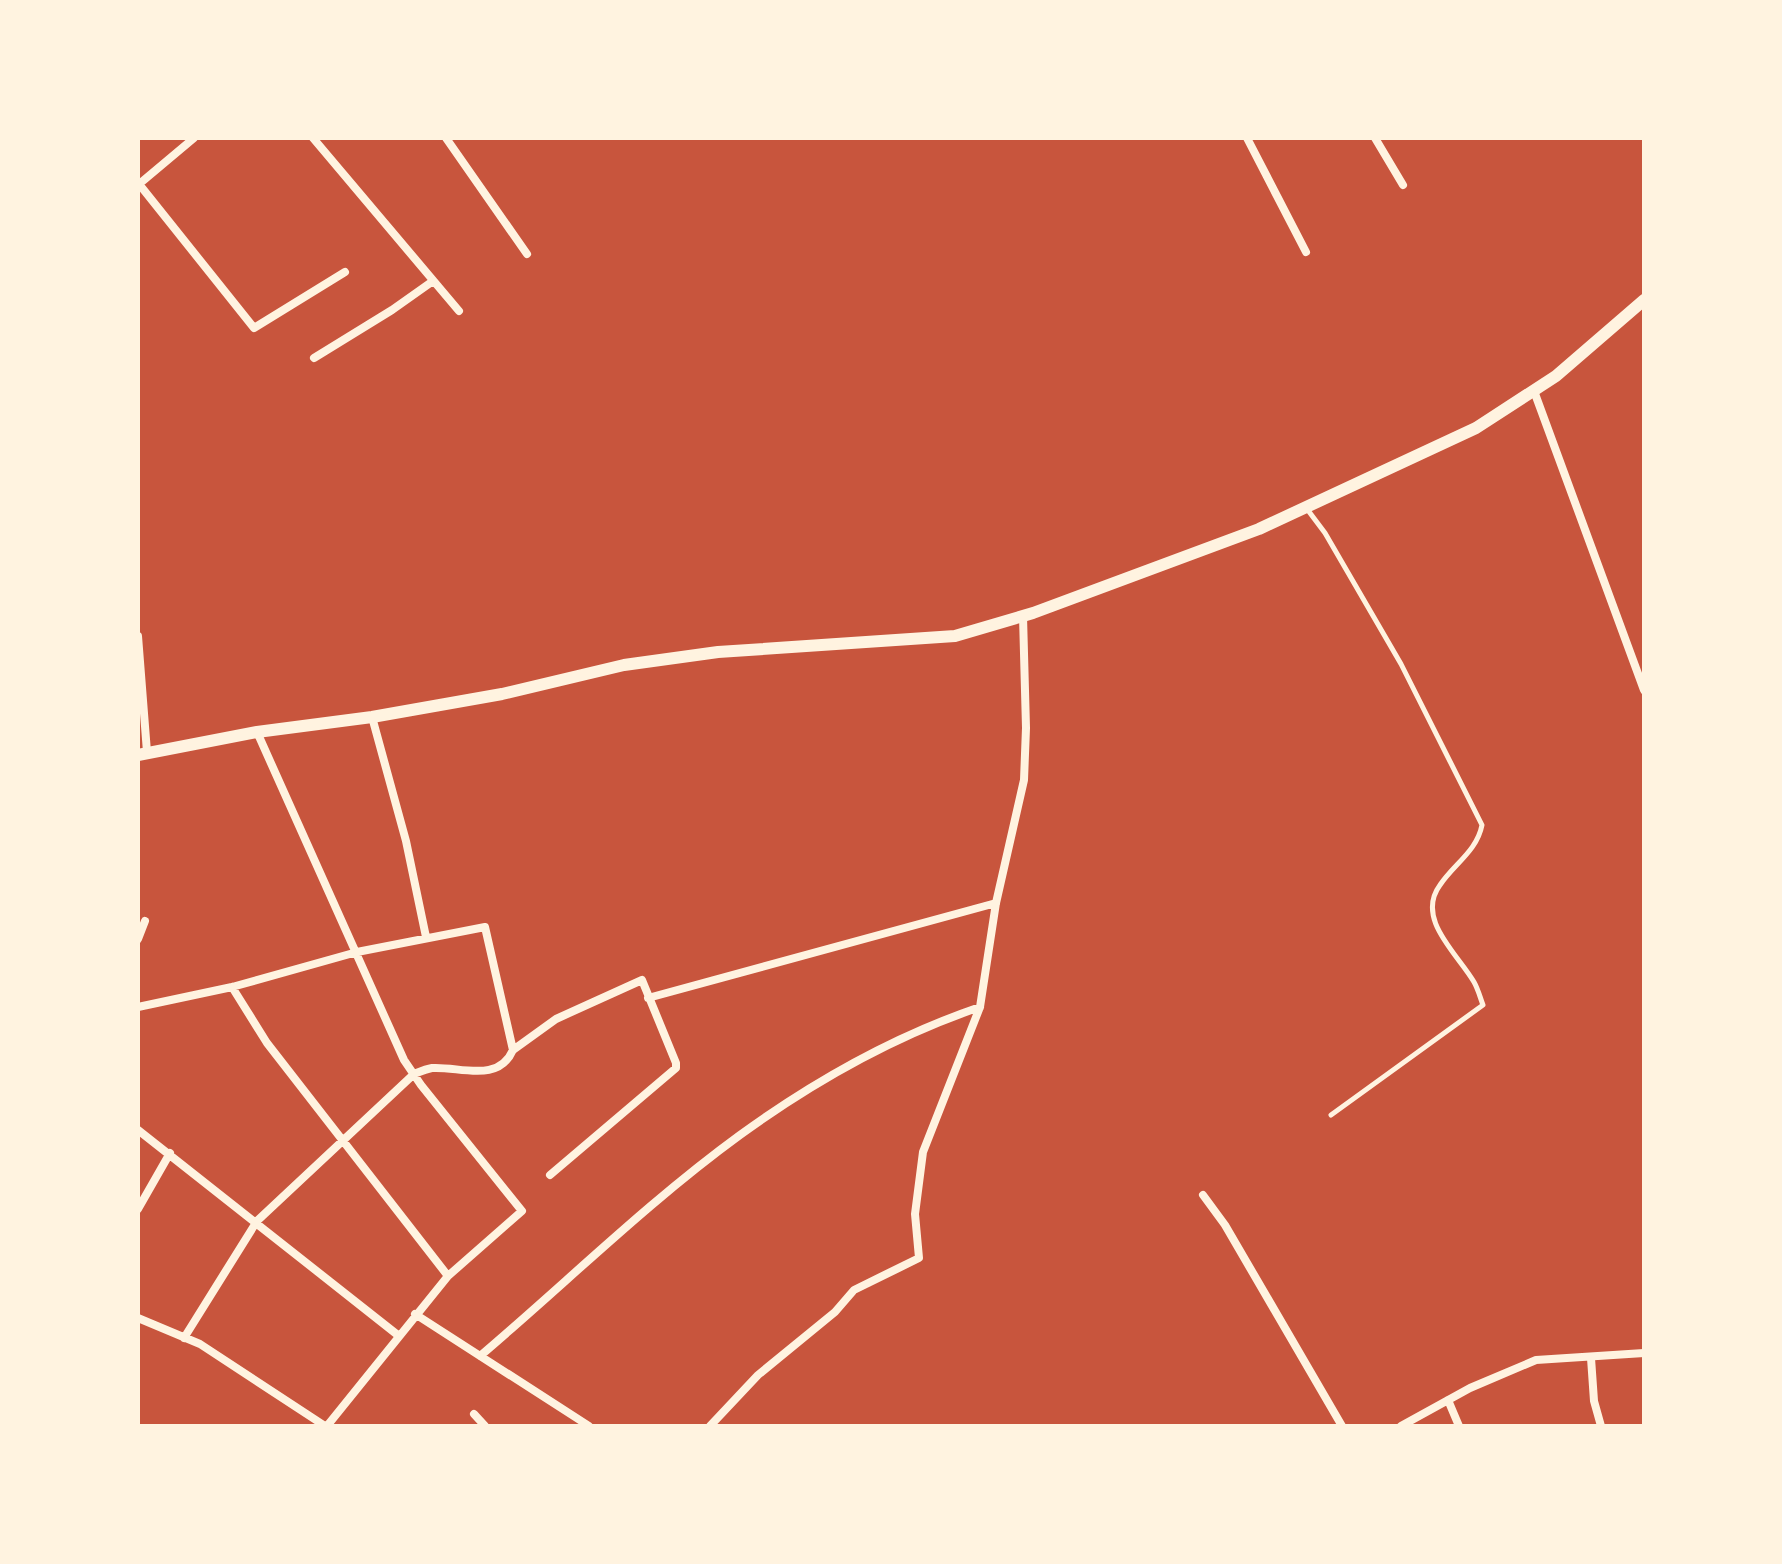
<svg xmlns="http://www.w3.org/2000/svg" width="1782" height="1564" font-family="Lato,sans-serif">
<rect width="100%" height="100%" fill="#c8553d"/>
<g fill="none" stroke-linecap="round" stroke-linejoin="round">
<!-- service -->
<path stroke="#fff3e0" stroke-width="5" d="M1307 509 1325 533 1401 664 1482 825C1477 851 1454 864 1440 885 1415 919 1458 954 1474 982 1478 989 1480 997 1483 1005L1331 1115"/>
<!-- minor -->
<path stroke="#fff3e0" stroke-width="8" d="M313 138 459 311
M446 138 527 254
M1247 138 1306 252
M1375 138 1403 185
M139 184 254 328 345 272
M138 185 194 138
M314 358 392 310 433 281
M1534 391 1644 690
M138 636 147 752
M372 717 406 841 426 937
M257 732 404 1060 421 1085 522 1211 448 1276 327 1426
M138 939 145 921
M232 987 267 1043 448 1276
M648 998 996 903
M138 1007 232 987 357 952 485 927 513 1050 556 1019 642 980 676 1063V1068L550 1175
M138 1130 399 1336
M1203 1195 1225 1225 1342 1426
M138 1209 170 1153
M415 1314 589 1426
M138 1318 200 1344 325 1426
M184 1338 257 1221 414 1074C419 1072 426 1069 432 1068 459 1066 498 1084 513 1050
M480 1356C566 1283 648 1202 740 1135 813 1082 895 1036 980 1007
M1591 1358 1594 1401 1601 1426
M1448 1400 1459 1426
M474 1414 485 1426
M710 1426 758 1375 835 1312 854 1290 919 1258 915 1214 923 1152 980 1007 996 903 1024 780 1026 728 1023 616
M1401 1426 1470 1388 1536 1360 1644 1353"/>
<!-- tertiary -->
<path stroke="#fff3e0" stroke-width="12" d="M138 755 257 732 372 717 502 694 624 665 718 652 955 636 1033 613 1259 529 1476 428 1556 376 1644 300"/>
</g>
<!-- border -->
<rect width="1782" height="1564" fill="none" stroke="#fff3e0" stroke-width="280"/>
</svg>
